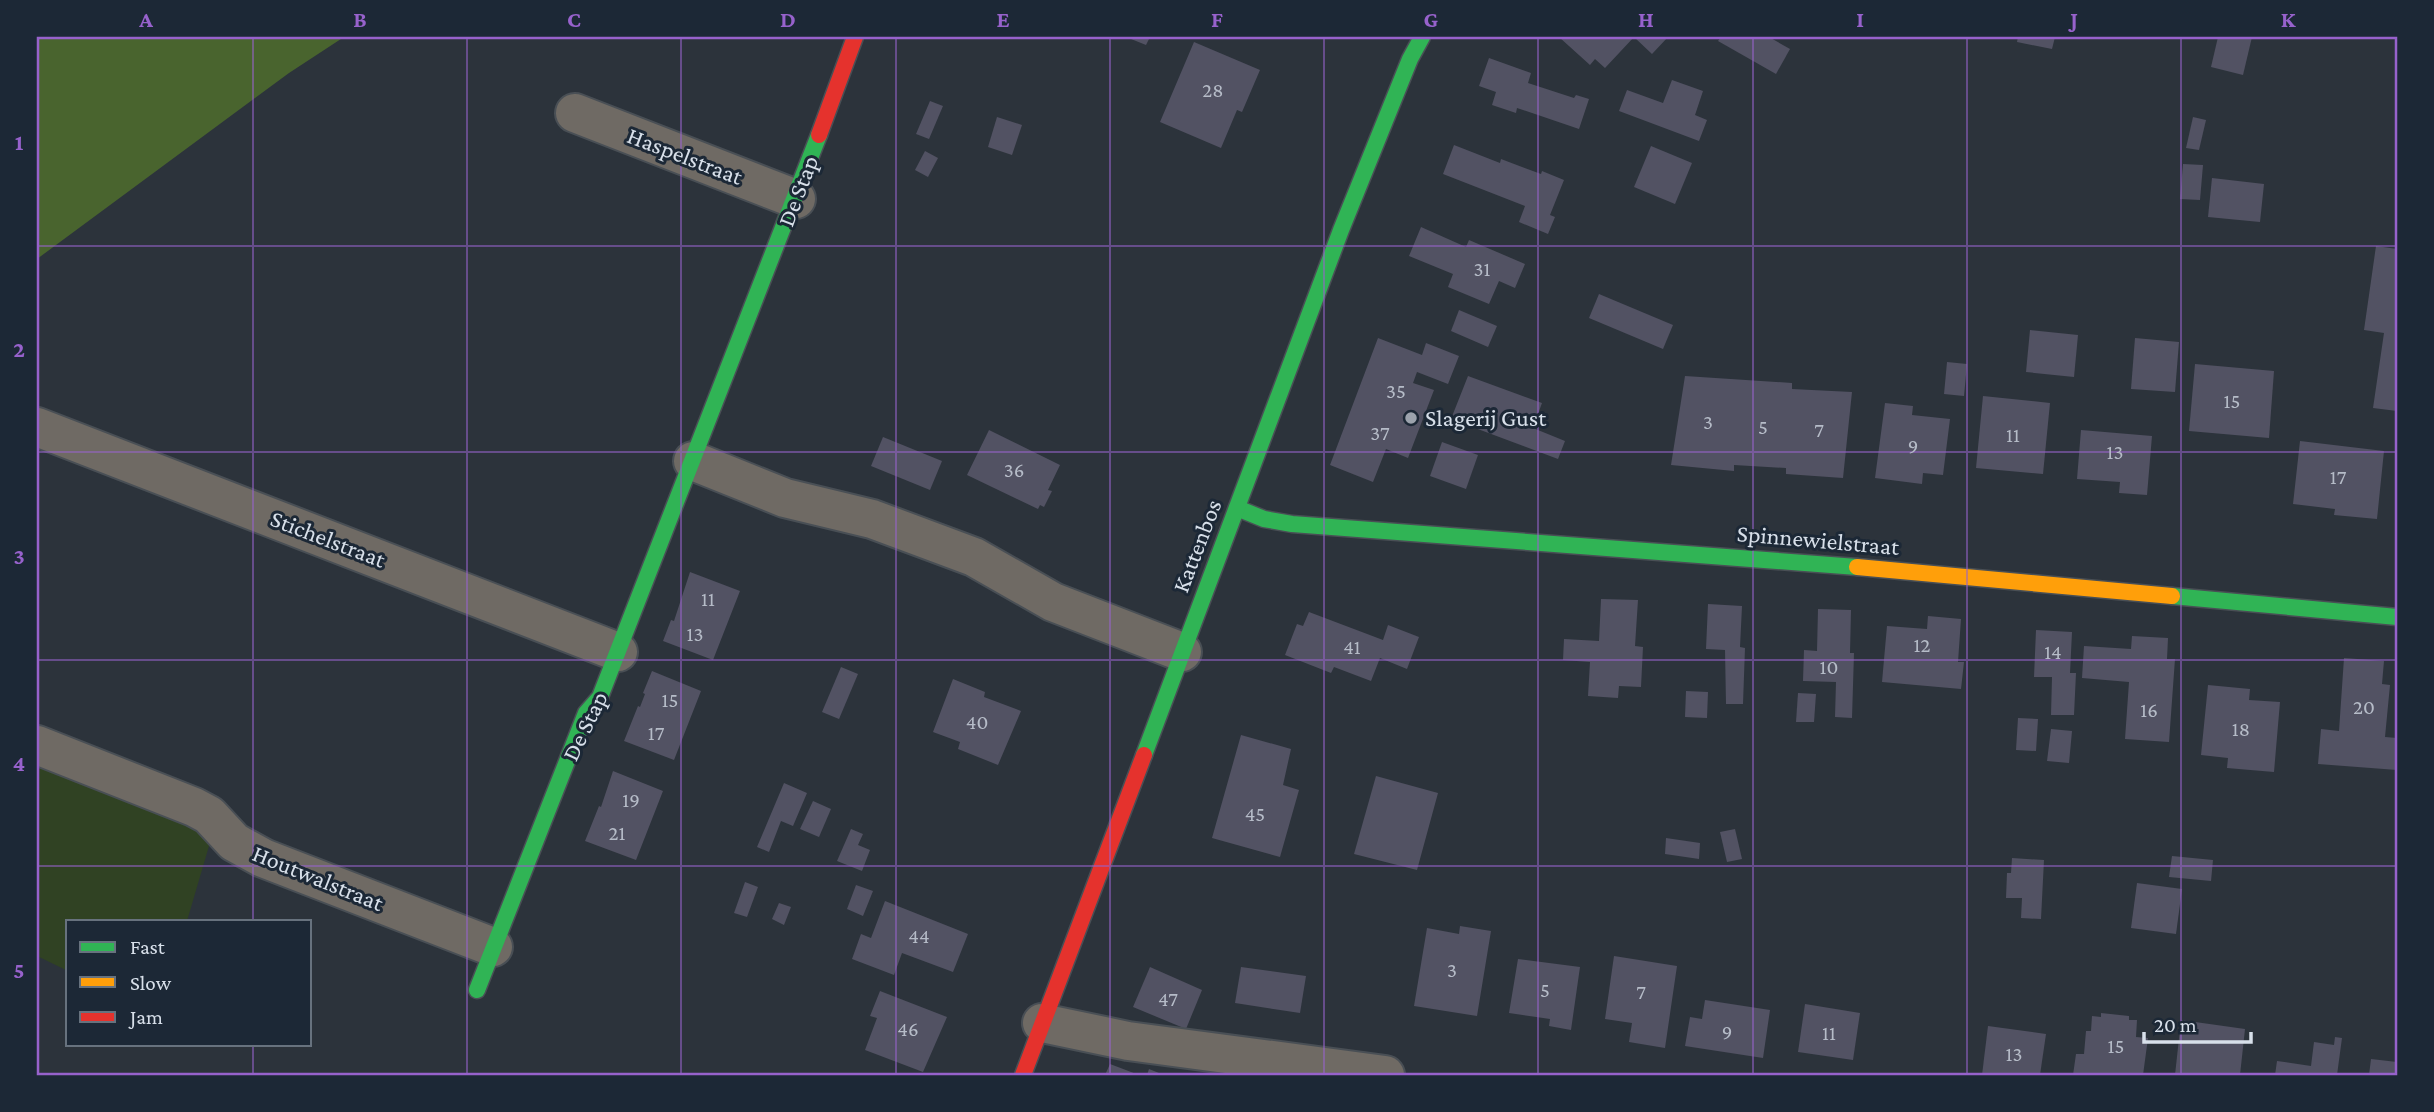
<svg xmlns="http://www.w3.org/2000/svg" width="2434" height="1112" font-family="'Crimson Pro',serif">
<style>
.green{fill:#304223}
.forest{fill:#49642e}
.building{fill:#525263}
.lines{fill:none;stroke-linecap:round;stroke-linejoin:round}
.street-casing{stroke:#494f55;stroke-width:42}
.fast-casing{stroke:#494f55;stroke-width:19}
.slow-casing{stroke:#494f55;stroke-width:19}
.jam-casing{stroke:#494f55;stroke-width:19}
.street{stroke:#6f6a64;stroke-width:38}
.fast{stroke:#30b455;stroke-width:16}
.slow{stroke:#ff9f0a;stroke-width:16}
.jam{stroke:#e5322d;stroke-width:16}
.grid{fill:none;stroke:#9762cc;stroke-width:2;stroke-opacity:0.55}
.poi-dot{fill:#9ca3ad;stroke:#1c2836;stroke-width:2.5}
.labels{text-anchor:middle;stroke-width:6;stroke-linejoin:round;paint-order:stroke}
.number-label{font-size:21px;fill:#b6bcc8}
.street-label{font-size:24px;fill:#d8e0ea;stroke:#1c2836}
.poi-label{font-size:24px;fill:#d8e0ea;stroke:#1c2836;text-anchor:start}
.neatline{fill:none;stroke:#9762cc;stroke-width:2.5}
.grid-label{font-size:23px;text-anchor:middle;font-weight:bold;fill:#9762cc}
</style>
<rect width="100%" height="100%" fill="#2c333b"/>
<polygon class="green" points="37,759 193,819 208,838 209,846 187,921 68,921 68,971 37,956"/>
<polygon class="forest" points="37,37 344,37 289,73 37,259"/>
<g class="building">
<polygon points="1126,37 1150,37 1146,45"/>
<polygon points="1559,37 1668,37 1652,54 1634,37 1605,68 1595,59 1590,65"/>
<polygon points="1721,37 1769,37 1790,49 1776,74 1718,41"/>
<polygon points="2018,37 2055,37 2052,49 2017,42"/>
<polygon points="2218,37 2252,37 2243,75 2211,67"/>
<polygon points="1194,42 1260,70 1242,112 1237,110 1221,148 1160,122"/>
<polygon points="1489,58 1531,73 1528,83 1574,98 1576,95 1589,99 1579,129 1517,108 1516,113 1492,105 1496,92 1479,86"/>
<polygon points="1672,80 1703,91 1695,115 1707,120 1699,141 1619,111 1627,90 1663,103"/>
<polygon points="930,101 943,106 929,139 916,134"/>
<polygon points="997,117 1022,125 1012,155 988,147"/>
<polygon points="2193,117 2206,120 2199,150 2186,148"/>
<polygon points="1454,145 1500,163 1501,159 1541,174 1542,171 1564,180 1550,215 1555,217 1548,234 1519,222 1525,206 1443,174"/>
<polygon points="1651,146 1692,163 1675,204 1634,187"/>
<polygon points="925,151 938,158 928,177 915,170"/>
<polygon points="2183,164 2203,165 2200,200 2180,199"/>
<polygon points="2212,178 2264,184 2260,222 2208,217"/>
<polygon points="1421,227 1466,247 1469,240 1525,264 1515,288 1499,281 1489,304 1448,287 1453,274 1409,256"/>
<polygon points="2376,246 2397,249 2397,411 2373,408 2384,333 2364,330"/>
<polygon points="1599,294 1673,325 1663,349 1589,318"/>
<polygon points="1459,310 1497,326 1488,347 1451,331"/>
<polygon points="2030,330 2078,335 2074,377 2026,372"/>
<polygon points="1378,338 1422,355 1426,343 1459,356 1448,384 1417,372 1413,383 1434,390 1408,458 1386,449 1373,482 1330,465"/>
<polygon points="2135,338 2179,342 2175,392 2131,389"/>
<polygon points="1947,362 1967,364 1964,396 1944,394"/>
<polygon points="2195,364 2274,371 2269,438 2189,431"/>
<polygon points="1468,376 1542,403 1533,428 1565,441 1558,459 1451,419"/>
<polygon points="1685,376 1792,383 1792,389 1852,392 1843,478 1786,474 1786,468 1734,465 1734,471 1671,465"/>
<polygon points="1983,396 2050,403 2043,474 1976,468"/>
<polygon points="1885,403 1913,406 1912,415 1950,419 1943,475 1923,473 1922,484 1875,478"/>
<polygon points="989,430 1060,465 1048,490 1052,491 1044,507 1040,505 1038,509 967,475"/>
<polygon points="2081,430 2152,436 2147,495 2119,493 2120,482 2077,479"/>
<polygon points="883,437 942,461 930,490 871,466"/>
<polygon points="2300,441 2384,451 2377,519 2334,515 2335,509 2293,504"/>
<polygon points="1442,442 1478,455 1466,489 1430,476"/>
<polygon points="690,572 740,591 713,660 663,641 671,620 674,621"/>
<polygon points="1601,599 1638,600 1635,646 1643,647 1641,687 1619,686 1618,698 1588,696 1590,662 1563,660 1564,639 1599,641"/>
<polygon points="1708,604 1742,606 1740,647 1745,648 1743,704 1726,704 1725,650 1706,649"/>
<polygon points="1818,609 1851,610 1850,653 1854,653 1852,718 1835,717 1836,682 1803,681 1804,650 1817,651"/>
<polygon points="1309,612 1383,640 1388,625 1419,637 1407,669 1380,658 1371,681 1334,667 1331,673 1285,655 1297,624 1303,626"/>
<polygon points="1928,616 1961,619 1958,662 1964,662 1961,689 1882,682 1887,626 1927,629"/>
<polygon points="2036,630 2072,632 2070,673 2076,673 2074,715 2051,715 2052,677 2034,677"/>
<polygon points="2132,636 2168,638 2167,659 2175,659 2169,742 2125,739 2129,682 2082,678 2084,646 2131,649"/>
<polygon points="2344,658 2384,661 2382,684 2390,685 2385,737 2397,738 2397,770 2318,764 2321,729 2339,731"/>
<polygon points="841,667 858,674 839,719 822,712"/>
<polygon points="652,671 701,691 674,760 624,741 638,706 640,707 645,694 643,693"/>
<polygon points="953,679 985,692 984,697 1021,711 998,765 958,749 960,742 933,732"/>
<polygon points="2208,685 2250,689 2249,700 2280,702 2274,772 2227,768 2228,758 2201,755"/>
<polygon points="1686,691 1708,692 1707,718 1685,717"/>
<polygon points="1798,693 1816,694 1814,722 1796,722"/>
<polygon points="2018,718 2038,719 2036,751 2016,750"/>
<polygon points="2051,729 2072,731 2069,763 2047,761"/>
<polygon points="1241,735 1291,749 1283,785 1299,790 1280,857 1212,838"/>
<polygon points="613,771 663,791 636,860 585,841 599,806 601,807"/>
<polygon points="1376,776 1438,793 1417,870 1354,854"/>
<polygon points="784,783 807,793 793,826 781,821 769,852 757,847"/>
<polygon points="813,801 831,809 819,837 800,829"/>
<polygon points="851,829 863,834 858,845 870,850 862,871 837,861"/>
<polygon points="1735,829 1742,859 1727,862 1720,832"/>
<polygon points="1666,838 1700,843 1699,859 1665,854"/>
<polygon points="2172,856 2213,860 2211,881 2169,877"/>
<polygon points="2012,858 2044,860 2041,919 2021,918 2022,898 2006,898 2007,873 2011,873"/>
<polygon points="745,882 758,887 747,917 734,913"/>
<polygon points="2137,883 2182,889 2176,934 2131,928"/>
<polygon points="856,885 873,891 863,916 847,909"/>
<polygon points="885,901 968,934 953,972 902,953 894,975 852,959 861,934 871,938"/>
<polygon points="779,903 791,907 784,925 772,919"/>
<polygon points="1460,926 1491,931 1477,1016 1414,1006 1427,928 1459,934"/>
<polygon points="1614,956 1677,966 1665,1048 1629,1042 1632,1023 1605,1019"/>
<polygon points="1518,959 1580,967 1571,1030 1549,1026 1550,1019 1509,1013"/>
<polygon points="1150,967 1202,990 1186,1029 1133,1007"/>
<polygon points="1241,967 1306,976 1300,1013 1235,1003"/>
<polygon points="880,991 947,1017 923,1072 865,1050 877,1018 870,1016"/>
<polygon points="1705,1000 1770,1010 1763,1058 1685,1046 1690,1017 1702,1019"/>
<polygon points="1805,1004 1860,1013 1853,1060 1798,1052"/>
<polygon points="2101,1013 2129,1016 2129,1020 2137,1020 2136,1037 2148,1038 2143,1075 2073,1075 2076,1054 2084,1054 2086,1031 2091,1031 2092,1016 2101,1017"/>
<polygon points="2181,1020 2245,1029 2240,1075 2175,1075"/>
<polygon points="1988,1026 2046,1034 2040,1075 1982,1075"/>
<polygon points="2335,1037 2342,1038 2337,1075 2275,1075 2277,1061 2311,1066 2314,1042 2334,1045"/>
<polygon points="2371,1059 2397,1062 2397,1075 2369,1075"/>
<polygon points="1110,1064 1139,1075 1105,1075"/>
<polygon points="1149,1069 1164,1075 1147,1075"/>
</g>
<g class="lines">
<g class="street-casing">
<g id="street">
<polyline points="575,113 796,199"/>
<polyline points="37,427 618,652"/>
<polyline points="693,461 785,498 872,519 974,557 1053,602 1182,652"/>
<polyline points="37,745 194,807 209,815 234,842 263,858 493,947"/>
<polyline points="1042,1023 1128,1041 1385,1075"/>
</g>
</g>
<g class="fast-casing">
<g id="fast">
<polyline points="1237,508 1264,519 1292,524 1857,567"/>
<polyline points="2172,596 2397,617"/>
<polyline points="1144,755 1341,230 1410,59 1422,37"/>
<polyline points="477,990 586,713 600,697 819,135"/>
</g>
</g>
<g class="slow-casing">
<polyline id="slow" points="1857,567 2172,596"/>
</g>
<g class="jam-casing">
<g id="jam">
<polyline points="819,135 855,37"/>
<polyline points="1023,1075 1144,755"/>
</g>
</g>
<use href="#street" class="street"/>
<use href="#fast" class="fast"/>
<use href="#slow" class="slow"/>
<use href="#jam" class="jam"/>
</g>
<path class="grid" d="M253,37V921M467,37V1075M681,37V1075M896,37V1075M1110,37V1075M1324,37V1075M1538,37V1075M1753,37V1075M1967,37V1075M2181,37V1075M37,246H2397M37,452H2397M37,660H2397M37,866H2397M253,1044V1075"/>
<circle class="poi-dot" cx="1411" cy="418" r="7"/>
<g class="labels">
<g class="number-label">
<text x="1213" y="97">28</text>
<text x="1482" y="276">31</text>
<text x="1396" y="398">35</text>
<text x="2232" y="408">15</text>
<text x="1708" y="429">3</text>
<text x="1763" y="434">5</text>
<text x="1819" y="437">7</text>
<text x="1380" y="440">37</text>
<text x="2013" y="442">11</text>
<text x="1913" y="453">9</text>
<text x="2115" y="459">13</text>
<text x="1014" y="477">36</text>
<text x="2338" y="484">17</text>
<text x="708" y="606">11</text>
<text x="695" y="641">13</text>
<text x="1922" y="652">12</text>
<text x="1352" y="654">41</text>
<text x="2053" y="659">14</text>
<text x="1829" y="674">10</text>
<text x="670" y="707">15</text>
<text x="2364" y="714">20</text>
<text x="2149" y="717">16</text>
<text x="977" y="729">40</text>
<text x="2241" y="736">18</text>
<text x="656" y="740">17</text>
<text x="631" y="807">19</text>
<text x="1255" y="821">45</text>
<text x="617" y="840">21</text>
<text x="919" y="943">44</text>
<text x="1452" y="977">3</text>
<text x="1545" y="997">5</text>
<text x="1641" y="999">7</text>
<text x="1168" y="1006">47</text>
<text x="908" y="1036">46</text>
<text x="1727" y="1039">9</text>
<text x="1829" y="1040">11</text>
<text x="2116" y="1053">15</text>
<text x="2014" y="1061">13</text>
</g>
<g class="street-label">
<text transform="translate(685 156) rotate(21)" y="8">Haspelstraat</text>
<text transform="translate(798 191) rotate(-69)" y="8">De Stap</text>
<text transform="translate(328 539) rotate(21)" y="8">Stichelstraat</text>
<text transform="translate(1818 540) rotate(5)" y="8">Spinnewielstraat</text>
<text transform="translate(1197 546) rotate(-69)" y="8">Kattenbos</text>
<text transform="translate(585 726) rotate(-64)" y="8">De Stap</text>
<text transform="translate(318 878) rotate(22)" y="8">Houtwalstraat</text>
</g>
<g class="poi-label">
<text x="1425" y="426">Slagerij Gust</text>
</g>
</g>
<rect width="2434" height="1112" fill="none" stroke="#1c2836" stroke-width="77"/>
<rect x="66" y="920" width="245" height="126" fill="#1c2836" stroke="#67727e" stroke-width="2"/>
<rect x="80" y="942" width="35" height="10" fill="#30b455" stroke="#67727e" stroke-width="2"/>
<text x="130" y="954" font-size="21" fill="#d8e0ea">Fast</text>
<rect x="80" y="977" width="35" height="10" fill="#ff9f0a" stroke="#67727e" stroke-width="2"/>
<text x="130" y="990" font-size="21" fill="#d8e0ea">Slow</text>
<rect x="80" y="1012" width="35" height="10" fill="#e5322d" stroke="#67727e" stroke-width="2"/>
<text x="130" y="1024" font-size="21" fill="#d8e0ea">Jam</text>
<path d="M2144 1032v10h107v-10" fill="none" stroke="#d8e0ea" stroke-width="3.5"/>
<text x="2154" y="1032" font-size="21" fill="#d8e0ea" stroke="#1c2836" stroke-width="5" paint-order="stroke">20 m</text>
<rect x="38" y="38" width="2358" height="1036" class="neatline"/>
<g class="grid-label">
<text x="146" y="27">A</text>
<text x="360" y="27">B</text>
<text x="574" y="27">C</text>
<text x="788" y="27">D</text>
<text x="1003" y="27">E</text>
<text x="1217" y="27">F</text>
<text x="1431" y="27">G</text>
<text x="1646" y="27">H</text>
<text x="1860" y="27">I</text>
<text x="2074" y="27">J</text>
<text x="2288" y="27">K</text>
<text x="19" y="150">1</text>
<text x="19" y="357">2</text>
<text x="19" y="564">3</text>
<text x="19" y="771">4</text>
<text x="19" y="978">5</text>
</g>
</svg>
